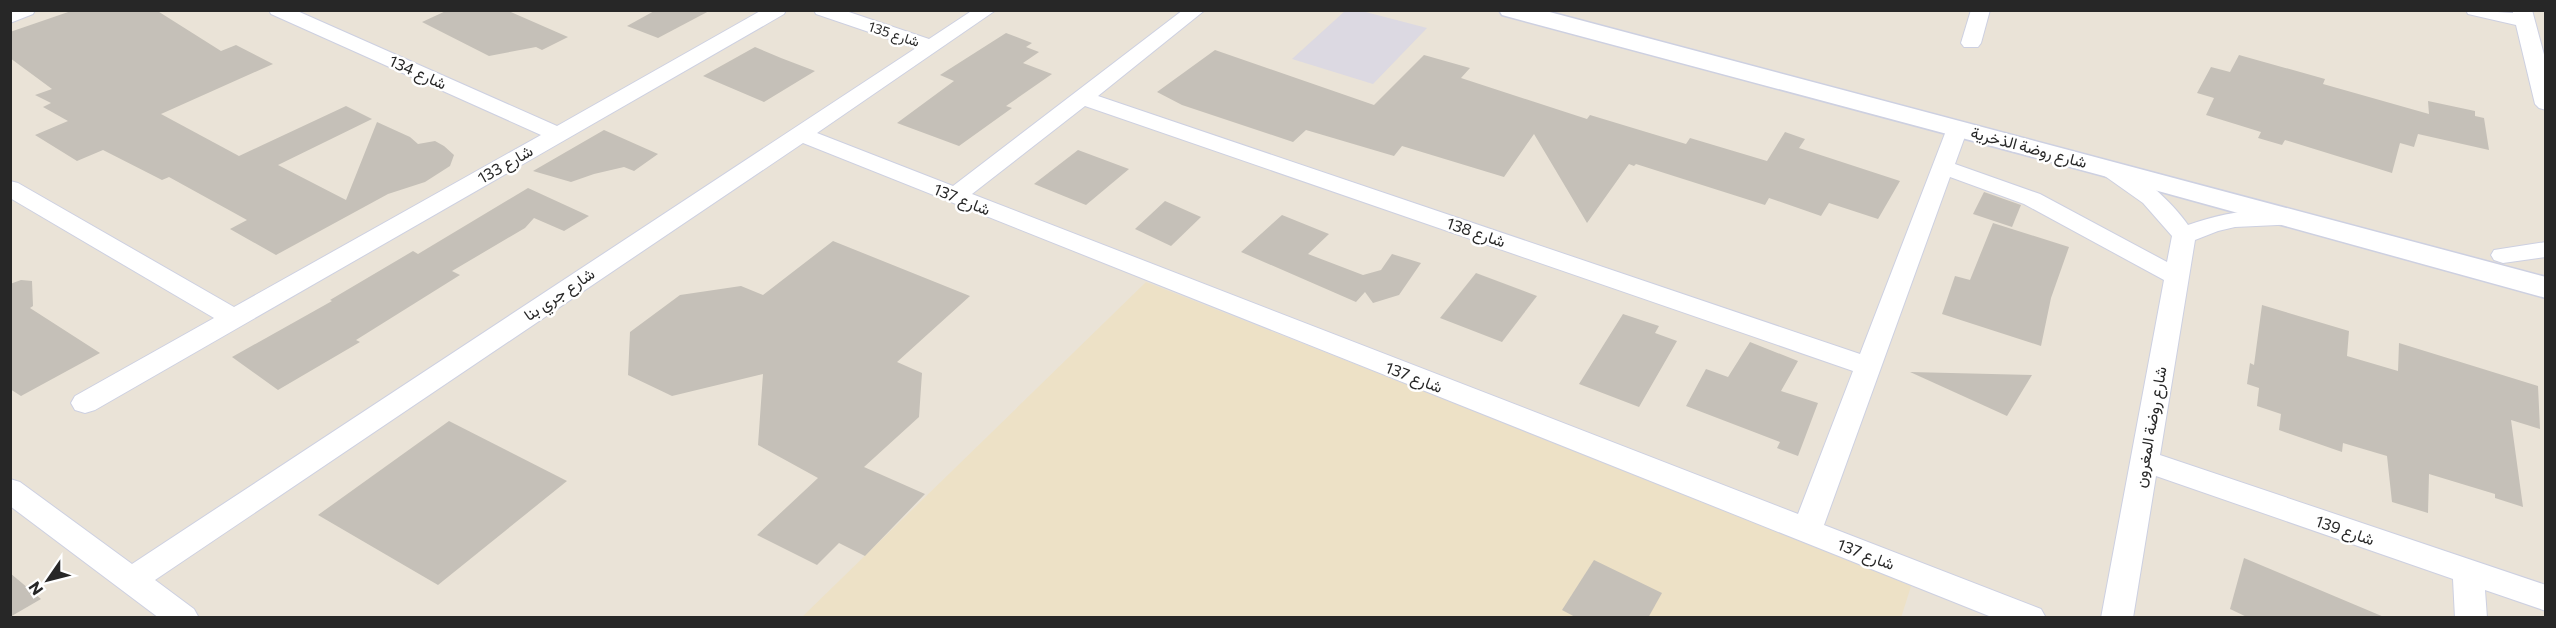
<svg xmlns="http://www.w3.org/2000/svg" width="2556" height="628" font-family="Commissioner,Vazirmatn,sans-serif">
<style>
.industrial{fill:#dcd9e2}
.education{fill:#ede1c6}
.building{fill:#c5c0b8}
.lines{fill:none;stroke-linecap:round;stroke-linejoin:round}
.street-casing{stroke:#cdd0e1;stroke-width:2}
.secondary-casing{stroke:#cdd0e1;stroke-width:3}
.street{fill:#fff;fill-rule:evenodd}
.secondary{fill:#fff;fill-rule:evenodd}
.labels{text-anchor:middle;stroke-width:5;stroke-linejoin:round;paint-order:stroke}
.far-street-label{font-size:14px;fill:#272727;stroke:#fff}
.street-label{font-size:16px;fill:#272727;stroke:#fff}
</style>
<rect width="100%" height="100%" fill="#eae3d7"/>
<polygon class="industrial" points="1345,11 1362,11 1427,28 1373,84 1292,59"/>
<polygon class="education" points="1146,282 1912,583 1901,618 801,618"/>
<g class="building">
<polygon points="74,10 156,10 221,51 236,45 273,64 161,114 239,156 346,106 372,119 278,165 346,200 377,122 410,137 418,144 435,141 444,146 454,155 450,166 425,182 388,194 276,255 230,229 247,220 169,177 162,180 103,150 77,161 35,135 68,121 43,107 51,103 35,95 52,89 10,58 10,32"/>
<polygon points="448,10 506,10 568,37 542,50 536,47 489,56 422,22"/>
<polygon points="656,10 711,10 658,38 627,26"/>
<polygon points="1006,33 1032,43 1026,47 1039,52 1023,63 1052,74 1006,106 1012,108 959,146 897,123 954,81 940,75"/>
<polygon points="755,47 781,58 815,71 764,102 703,76"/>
<polygon points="1215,50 1374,105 1424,55 1470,68 1461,78 1587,119 1590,115 1686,144 1690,138 1767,161 1785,132 1805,139 1799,148 1900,181 1878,219 1829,203 1821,216 1769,198 1765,205 1636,164 1634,166 1629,164 1587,223 1534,134 1504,177 1402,146 1394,156 1306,130 1293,142 1182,105 1157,92"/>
<polygon points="2239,55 2325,79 2323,84 2429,114 2428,101 2475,111 2475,116 2484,118 2489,150 2418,134 2414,147 2400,143 2392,173 2285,140 2282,145 2258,138 2261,132 2206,115 2214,98 2197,93 2211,67 2230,72"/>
<polygon points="604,130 658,154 634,171 624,167 594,174 571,182 533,171"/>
<polygon points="1078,150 1129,169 1086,205 1034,184"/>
<polygon points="528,188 589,216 564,231 534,218 525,228 452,271 460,275 356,340 360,342 278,390 232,357 332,301 330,300 413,251 418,254"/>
<polygon points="1984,192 2021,205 2012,227 1973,214"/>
<polygon points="1165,201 1201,217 1171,246 1135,229"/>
<polygon points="1282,215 1329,234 1308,254 1363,275 1381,270 1392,254 1421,263 1399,295 1373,303 1365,292 1356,302 1241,252"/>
<polygon points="1993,223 2069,247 2051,298 2041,346 1942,314 1955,276 1970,280"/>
<polygon points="833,241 970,296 897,362 922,373 919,417 864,467 925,494 865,556 839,543 817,565 757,535 818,478 758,445 763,374 672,396 628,375 630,332 680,295 741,286 763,295"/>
<polygon points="1476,273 1537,296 1502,342 1440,318"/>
<polygon points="21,280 32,281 33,306 30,308 100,353 21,396 10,389 10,284"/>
<polygon points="2262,305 2349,331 2347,356 2398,371 2399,343 2538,386 2540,429 2511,420 2523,507 2495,498 2495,494 2429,474 2428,513 2392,502 2387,456 2343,443 2342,452 2279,430 2281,414 2257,406 2259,388 2247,384 2250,363 2254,365"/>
<polygon points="1623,314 1659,326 1655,333 1677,341 1639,407 1579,384"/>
<polygon points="1750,342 1798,361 1781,391 1818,403 1798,456 1777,448 1780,442 1686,406 1706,369 1728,377"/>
<polygon points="1910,372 2032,375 2007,416"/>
<polygon points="449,421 567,481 438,585 318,515"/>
<polygon points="2244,558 2384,617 2384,618 2249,618 2230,609"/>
<polygon points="1594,560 1662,593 1648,618 1577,618 1562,610"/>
<polygon points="10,573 41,599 10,617"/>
</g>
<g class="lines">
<g class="street-casing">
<g id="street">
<polygon points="10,10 35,10 33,14 10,23"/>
<polygon points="269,10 295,10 557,126 762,10 786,10 784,14 95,410 85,413 75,410 71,403 75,396 214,318 10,198 10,181 18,183 234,307 541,135 271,14"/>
<path d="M814,10H843L929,39L973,10H996L817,133L953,186L1183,10H1205L1098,96L1860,354L1949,123L1957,122L1965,123L1968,128L1955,164L2040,194L2167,262L2172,236L2143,203L2102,174L2099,169L2102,164C2128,158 2174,204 2188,225C2222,213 2262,205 2297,214L2301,219L2297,224L2235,227L2218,231L2195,240L2160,455L2546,585V611L2485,590L2487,618H2455L2453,579L2156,476L2133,618H2101L2164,280L2024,204L1950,177L1824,525L2041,609L2046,618H1994L803,143L155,580L194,609L199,618H159L10,506V479L20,482L132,564L916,48L816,14ZM1085,106L1853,371L1798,514L972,194Z"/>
<polygon points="1971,10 1990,10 1981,43 1978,47 1964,47 1961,43"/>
<polygon points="2466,10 2513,13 2513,10 2532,10 2546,62 2546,110 2539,108 2535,104 2516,25 2468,14"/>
<polygon points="2546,242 2546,257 2503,263 2494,260 2491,255 2494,250"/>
</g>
</g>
<g class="secondary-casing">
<polygon id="secondary" points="1499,10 1542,10 2546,277 2546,298 2100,175 1502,15"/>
</g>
<use href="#street" class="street"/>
<use href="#secondary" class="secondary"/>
</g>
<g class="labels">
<g class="far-street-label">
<text transform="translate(894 34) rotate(18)" y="5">شارع 135</text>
</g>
<g class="street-label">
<text transform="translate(418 72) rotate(24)" y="6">شارع 134</text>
<text transform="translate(2029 147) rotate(15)" y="6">شارع روضة الذخرية</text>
<text transform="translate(505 164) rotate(-30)" y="6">شارع 133</text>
<text transform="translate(962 199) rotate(22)" y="6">شارع 137</text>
<text transform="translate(1476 232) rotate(19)" y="6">شارع 138</text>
<text transform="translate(559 294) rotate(-34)" y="6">شارع جري بنا</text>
<text transform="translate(1414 377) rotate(21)" y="6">شارع 137</text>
<text transform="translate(2150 427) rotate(-80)" y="6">شارع روضة المغرون</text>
<text transform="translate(2345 530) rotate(19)" y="6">شارع 139</text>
<text transform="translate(1866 554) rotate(21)" y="6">شارع 137</text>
</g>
</g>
<rect width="2556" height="628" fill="none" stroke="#272727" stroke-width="24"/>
<g transform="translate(48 580) rotate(235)" stroke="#ffffff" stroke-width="4.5" paint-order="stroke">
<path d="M0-4.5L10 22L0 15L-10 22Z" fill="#272727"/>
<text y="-9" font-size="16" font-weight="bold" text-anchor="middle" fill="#272727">N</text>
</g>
</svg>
